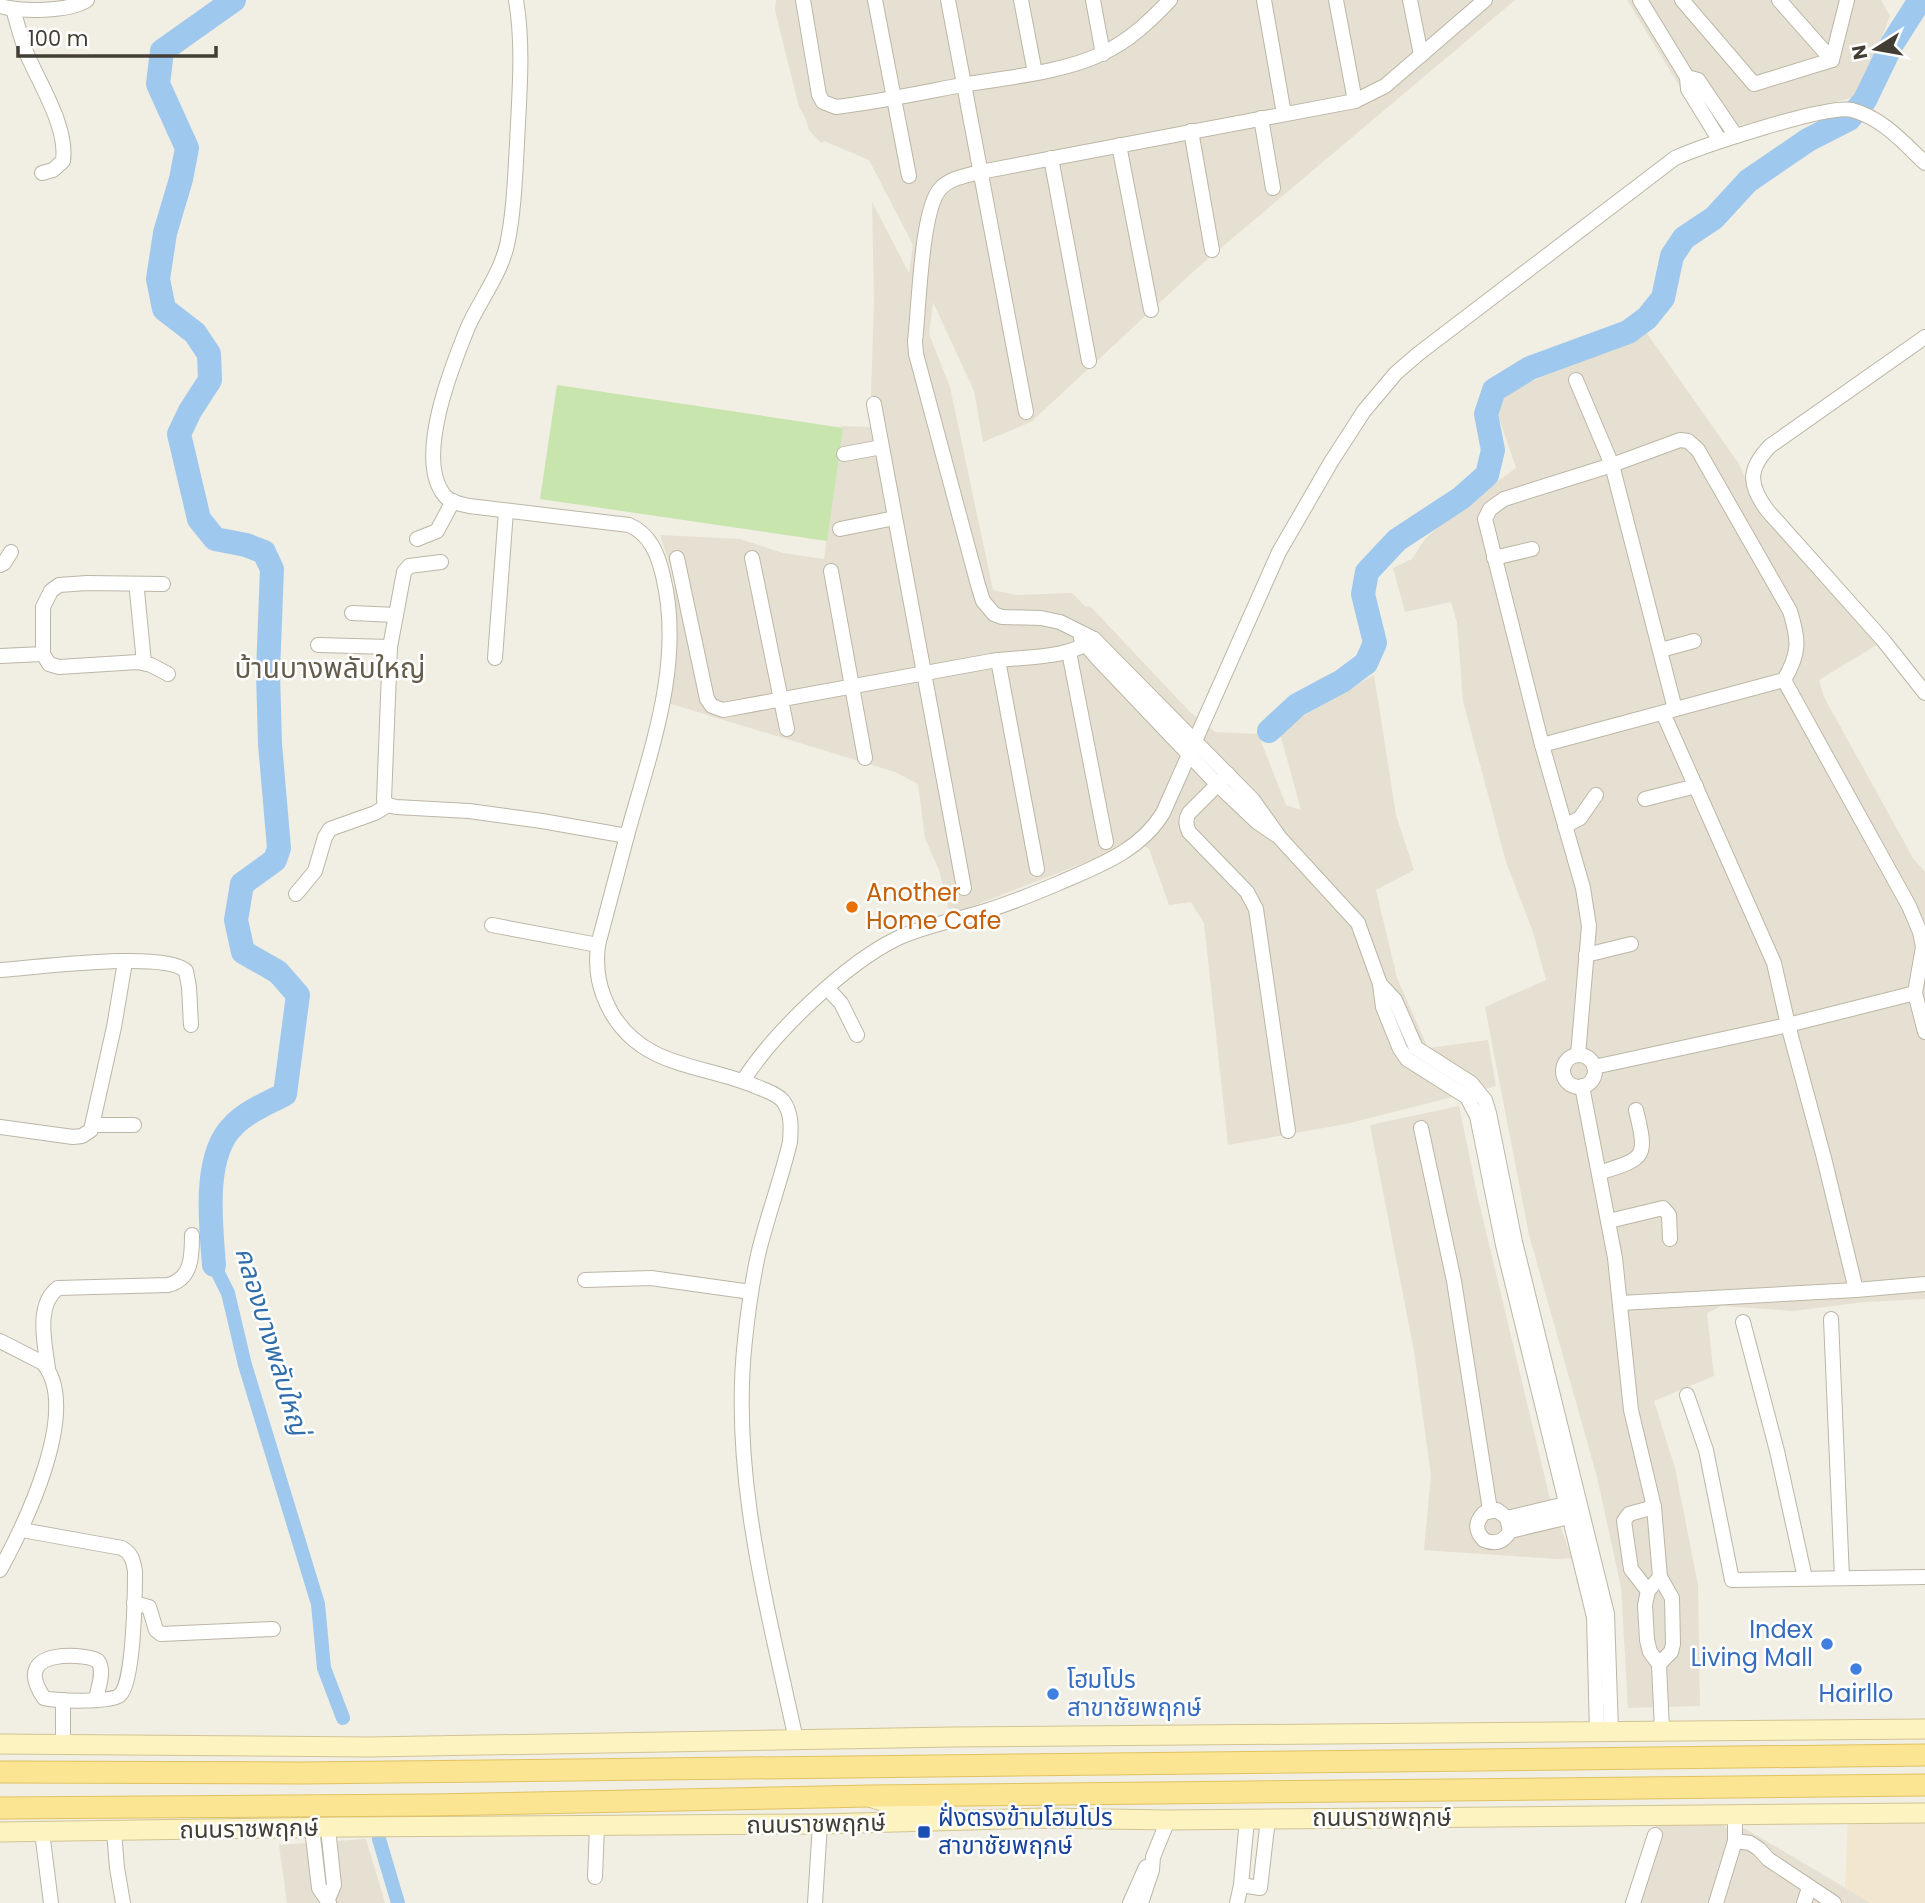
<svg xmlns="http://www.w3.org/2000/svg" width="1925" height="1903" font-family="Poppins,'Noto Sans Thai',sans-serif">
<style>
.residential{fill:#e5e0d1}
.commercial{fill:#f3e6ce}
.grass{fill:#c7e5ac}
.lines{fill:none;stroke-linecap:round;stroke-linejoin:round}
.canal{stroke:#9fc8ee;stroke-width:14}
.river{stroke:#9fc8ee;stroke-width:24}
.minor-casing{stroke:#bcb6a6;stroke-width:16}
.secondary-casing{stroke:#d1c494;stroke-width:21}
.primary-casing{stroke:#e0c362;stroke-width:23}
.minor{stroke:#fff;stroke-width:14}
.secondary{stroke:#fdf3c1;stroke-width:19}
.primary{stroke:#fce592;stroke-width:21}
.food-dot{fill:#e8710a;stroke:#fff;stroke-width:2.5}
.shop-dot{fill:#3f7fe0;stroke:#fff;stroke-width:2.5}
.transit-dot{fill:#1a4fb4;stroke:#fff;stroke-width:2.5}
.labels{text-anchor:middle;stroke-width:5;stroke-linejoin:round;paint-order:stroke}
.food-label{font-size:24px;fill:#c56008;stroke:#fff;text-anchor:start}
.shop-label{font-size:24px;fill:#366cbe;stroke:#fff;text-anchor:end}
.transit-label{font-size:24px;fill:#164399;stroke:#fff;text-anchor:start}
.street-label{font-size:24px;fill:#433e34;stroke:#fff}
.water-label{font-size:26px;font-style:italic;fill:#306eab;stroke:#fff}
.quarter-label{font-size:28px;fill:#655c4b;stroke:#fff}
</style>
<rect width="100%" height="100%" fill="#f1eee3"/>
<g class="residential">
<polygon points="776,0 1515,0 1196,269 1031,422 983,442 974,391 933,302 929,334 950,387 993,590 1017,595 1072,593 1086,607 1090,606 1190,712 1215,732 1258,734 1286,805 1301,810 1279,730 1374,675 1396,815 1414,870 1376,890 1397,978 1428,1048 1488,1040 1496,1086 1346,1124 1228,1145 1204,923 1191,902 1169,905 1149,849 1138,842 950,915 939,870 925,838 918,784 895,772 668,703 676,652 674,577 660,535 740,539 783,553 824,559 842,426 870,427 874,299 872,202 909,273 913,245 869,160 824,141 821,143 809,130 805,117 799,107 775,10"/>
<polygon points="1627,0 1881,0 1890,16 1859,96 1708,133"/>
<polygon points="1646,332 1739,464 1747,482 1880,643 1819,680 1824,697 1913,858 1925,872 1925,1299 1865,1302 1793,1311 1722,1306 1707,1313 1714,1376 1654,1401 1675,1468 1698,1585 1700,1706 1628,1708 1621,1587 1597,1477 1529,1235 1485,1007 1546,980 1533,932 1506,862 1463,701 1457,623 1451,602 1405,612 1393,568 1412,559 1425,539 1454,513 1516,468 1497,412 1504,393"/>
<polygon points="1459,1106 1478,1198 1549,1495 1572,1558 1557,1559 1424,1550 1431,1476 1414,1351 1370,1125"/>
<polygon points="1657,1824 1724,1825 1735,1839 1744,1828 1871,1903 1625,1903"/>
<polygon points="366,1839 385,1903 287,1903 279,1845"/>
</g>
<polygon class="commercial" points="1848,1820 1925,1820 1925,1903 1871,1903 1845,1888"/>
<polygon class="grass" points="557,385 843,428 827,541 540,499"/>
<g class="lines">
<g class="canal">
<polyline points="214,1265 228,1293 245,1365 318,1604 324,1668 343,1718"/>
<polyline points="379,1839 398,1903"/>
</g>
<g class="river">
<polyline points="1269,731 1297,705 1342,681 1366,663 1375,643 1363,594 1367,572 1397,540 1461,498 1487,475 1493,450 1486,414 1494,390 1530,368 1628,332 1647,318 1663,298 1672,256 1684,238 1714,218 1748,181 1808,140 1849,119 1865,100 1892,44 1920,0"/>
<path d="M214,1265C211,1225 202,1155 234,1125C247,1111 269,1103 285,1094L298,995L278,972L243,952L236,920L242,884L275,860L279,848L270,744L268,672L272,569L264,552L246,545L215,539L199,519L179,434L190,411L210,380L209,354L195,333L164,309L158,279L165,233L181,179L187,148L158,84L162,51L234,0"/>
</g>
<g class="minor-casing">
<g id="minor">
<path d="M516,0C524,47 519,97 517,144C515,178 514,212 507,245C500,275 480,300 468,327C452,366 414,460 445,496C451,503 461,504 469,506L629,525C650,534 658,554 663,576C684,662 651,749 628,832C618,870 608,908 598,945C595,970 599,990 611,1012C643,1068 702,1064 755,1086C764,1090 776,1093 783,1101C792,1113 791,1128 790,1142C781,1180 767,1217 758,1255C752,1283 748,1311 745,1340C730,1475 768,1609 796,1740"/>
<path d="M803,0L819,95L823,102L836,107C878,102 920,93 962,85C1004,78 1066,72 1103,53C1129,41 1150,21 1170,0"/>
<polyline points="875,0 909,176"/>
<polyline points="948,0 1026,412"/>
<polyline points="1021,0 1035,73"/>
<polyline points="1093,0 1103,54"/>
<polyline points="1264,0 1284,114"/>
<polyline points="1336,0 1355,101"/>
<polyline points="1410,0 1421,55"/>
<path d="M1485,0L1385,86L1355,101L980,172C966,176 949,178 940,189C921,210 919,309 915,341L916,354L978,585L983,601L994,614L1002,617L1041,618L1060,622L1094,639L1253,800L1280,838L1358,923L1380,984L1383,1007L1400,1049L1407,1059L1467,1097L1477,1116L1503,1245L1594,1617L1597,1731"/>
<polyline points="1640,0 1687,77"/>
<polyline points="1682,0 1754,84 1832,60 1847,0"/>
<polyline points="1779,0 1832,60"/>
<path d="M0,6C22,12 68,12 87,0"/>
<path d="M13,9C17,23 21,38 26,52C39,83 68,127 63,161L53,170L42,173"/>
<polyline points="1261,118 1273,188"/>
<polyline points="1191,131 1212,250"/>
<polyline points="1720,141 1688,89 1687,77 1698,80 1736,136"/>
<polyline points="1119,145 1151,310"/>
<polyline points="1051,158 1089,361"/>
<path d="M1925,337L1770,446C1748,469 1748,484 1767,510L1883,640L1925,693"/>
<polyline points="1576,380 1612,465 1675,709"/>
<polyline points="874,404 964,888"/>
<polyline points="844,454 882,447"/>
<polyline points="840,529 895,518"/>
<polyline points="417,539 437,531 453,501"/>
<path d="M677,558L707,699L712,706L723,710C813,694 902,677 991,661C1023,656 1067,660 1094,639"/>
<polyline points="752,558 787,729"/>
<polyline points="1494,558 1532,549"/>
<polyline points="441,562 409,566 404,572 390,647 384,800 388,805 396,807 469,811 542,821 627,836"/>
<polyline points="0,565 4,563 11,552"/>
<polyline points="831,571 865,758"/>
<polyline points="137,591 144,663"/>
<polyline points="352,613 396,615"/>
<polyline points="1081,639 1098,659 1218,785 1257,822 1276,835"/>
<polyline points="318,645 390,647"/>
<polyline points="1661,650 1694,641"/>
<polyline points="1069,652 1106,842"/>
<polyline points="43,654 49,664 59,667 138,662 151,665 168,674"/>
<polyline points="0,656 43,654 43,607 51,591 59,585 87,583 163,584"/>
<polyline points="495,658 506,511"/>
<polyline points="998,660 1037,869"/>
<polyline points="1663,713 1774,963 1788,1025 1824,1158 1856,1290"/>
<polyline points="1542,745 1784,680"/>
<path d="M1228,774L1189,813C1185,820 1186,825 1189,832L1247,892L1256,909L1288,1131"/>
<polyline points="1645,799 1696,786"/>
<polyline points="1565,826 1580,818 1596,795"/>
<polyline points="296,894 315,871 325,837 330,829 375,813 388,805"/>
<polyline points="492,925 598,945"/>
<polyline points="1586,955 1631,944"/>
<path d="M0,970C34,968 165,950 186,971L189,987L191,1025"/>
<polyline points="1380,984 1395,1000 1416,1048 1471,1083 1485,1100 1489,1113 1515,1242 1607,1614 1611,1731"/>
<polyline points="828,989 841,1003 857,1035"/>
<path d="M1578,1055L1589,926L1583,888L1542,745L1485,519L1490,509L1504,499L1612,465L1680,440L1688,441L1698,450L1790,611C1799,640 1800,653 1784,680L1909,906L1920,932L1923,947L1915,993L1925,1032"/>
<circle cx="1579" cy="1071" r="16"/>
<polyline points="1594,1067 1788,1025 1915,993"/>
<path d="M743,1081C773,1033 846,963 898,938C924,926 952,921 979,913C1007,905 1033,894 1059,883C1098,866 1140,851 1163,813L1279,552L1331,462L1364,411L1396,373L1418,354L1675,158C1702,146 1828,104 1852,110C1882,118 1903,142 1925,163"/>
<polyline points="1582,1086 1615,1258 1631,1410 1654,1507 1660,1577 1672,1598 1673,1644 1671,1652 1659,1664"/>
<polyline points="93,1125 134,1125"/>
<polyline points="0,1127 73,1137 82,1136 91,1130 114,1027 125,962"/>
<polyline points="1421,1128 1454,1281 1490,1510"/>
<path d="M1599,1173C1645,1158 1648,1159 1636,1110"/>
<polyline points="1609,1221 1663,1208 1669,1215 1670,1239"/>
<polyline points="585,1280 651,1278 751,1292"/>
<polyline points="1620,1303 1856,1290 1925,1284"/>
<polyline points="1831,1319 1842,1578"/>
<polyline points="1743,1322 1777,1451 1805,1578"/>
<path d="M0,1341L43,1363C82,1409 24,1526 0,1570"/>
<path d="M48,1369C45,1344 35,1305 58,1288L168,1285C192,1279 192,1256 192,1235"/>
<polyline points="1687,1395 1706,1450 1732,1580 1925,1577"/>
<polyline points="1507,1518 1574,1502"/>
<path d="M22,1530L122,1548C132,1554 133,1560 135,1571C135,1593 134,1683 120,1695C111,1703 56,1701 44,1698C7,1644 94,1655 98,1661C105,1671 98,1688 96,1699"/>
<path d="M1510,1531L1507,1518L1497,1510L1484,1513C1475,1522 1475,1531 1484,1540C1495,1545 1504,1542 1510,1531L1577,1515"/>
<polyline points="1660,1577 1648,1591 1645,1605 1647,1640 1650,1652 1659,1664 1662,1730"/>
<polyline points="1648,1591 1631,1569 1624,1521 1629,1514 1654,1507"/>
<polyline points="134,1603 149,1607 156,1630 161,1634 273,1629"/>
<polyline points="63,1744 63,1700"/>
<polyline points="312,1828 319,1888 329,1903"/>
<polyline points="328,1828 334,1885 328,1899"/>
<polyline points="114,1831 117,1868 123,1903"/>
<polyline points="42,1832 51,1903"/>
<polyline points="1735,1841 1750,1843 1759,1849 1768,1859 1834,1903"/>
<polyline points="595,1877 597,1826"/>
<polyline points="1241,1885 1260,1888 1268,1819"/>
<polyline points="815,1903 820,1824"/>
<polyline points="1130,1903 1146,1867"/>
<polyline points="1141,1903 1152,1870 1153,1857 1168,1820"/>
<polyline points="1237,1903 1241,1885 1247,1819"/>
<polyline points="1633,1903 1655,1835"/>
<polyline points="1716,1903 1735,1841 1735,1814"/>
<polyline points="1804,1903 1809,1888"/>
</g>
</g>
<g class="secondary-casing">
<g id="secondary">
<polyline points="0,1744 370,1747 952,1737 1925,1729"/>
<polyline points="870,1797 902,1808 936,1810"/>
<polyline points="0,1832 340,1827 820,1824 1045,1818 1168,1820 1925,1813"/>
</g>
</g>
<g class="primary-casing">
<g id="primary">
<polyline points="0,1772 301,1773 1925,1755"/>
<polyline points="0,1808 431,1805 869,1796 1925,1785"/>
</g>
</g>
<use href="#minor" class="minor"/>
<use href="#secondary" class="secondary"/>
<use href="#primary" class="primary"/>
</g>
<circle class="food-dot" cx="852" cy="907" r="7"/>
<g class="shop-dot">
<circle cx="1827" cy="1644" r="7"/>
<circle cx="1856" cy="1669" r="7"/>
<circle cx="1053" cy="1694" r="7"/>
</g>
<rect class="transit-dot" x="917" y="1825" width="14" height="14" rx="3.5"/>
<g class="labels">
<g class="food-label">
<text x="866" y="901">Another<tspan x="866" dy="28">Home Cafe</tspan></text>
</g>
<g class="shop-label">
<text x="1813" y="1638">Index<tspan x="1813" dy="28">Living Mall</tspan></text>
<text x="1067" y="1688" text-anchor="start">โฮมโปร<tspan x="1067" dy="28">สาขาชัยพฤกษ์</tspan></text>
<text x="1856" y="1702" text-anchor="middle">Hairllo</text>
</g>
<g class="transit-label">
<text x="938" y="1826">ฝั่งตรงข้ามโฮมโปร<tspan x="938" dy="28">สาขาชัยพฤกษ์</tspan></text>
</g>
<g class="street-label">
<text x="1382" y="1826">ถนนราชพฤกษ์</text>
<text transform="translate(816 1824) rotate(-1)" y="8">ถนนราชพฤกษ์</text>
<text transform="translate(249 1829) rotate(-1)" y="8">ถนนราชพฤกษ์</text>
</g>
<g class="water-label">
<text transform="translate(272 1341) rotate(73)" y="9">คลองบางพลับใหญ่</text>
</g>
<g class="quarter-label">
<text x="330" y="678">บ้านบางพลับใหญ่</text>
</g>
</g>
<g transform="translate(1876 49) rotate(259)" stroke="#ffffff" stroke-width="5" paint-order="stroke">
<path d="M0-5L12 26L0 18L-12 26Z" fill="#433e34"/>
<text y="-10" font-size="19" font-weight="bold" text-anchor="middle" fill="#433e34">N</text>
</g>
<path d="M18 46v10h198v-10" fill="none" stroke="#433e34" stroke-width="3.5"/>
<text x="28" y="46" font-size="21" fill="#433e34" stroke="#ffffff" stroke-width="5" paint-order="stroke">100 m</text>
</svg>
